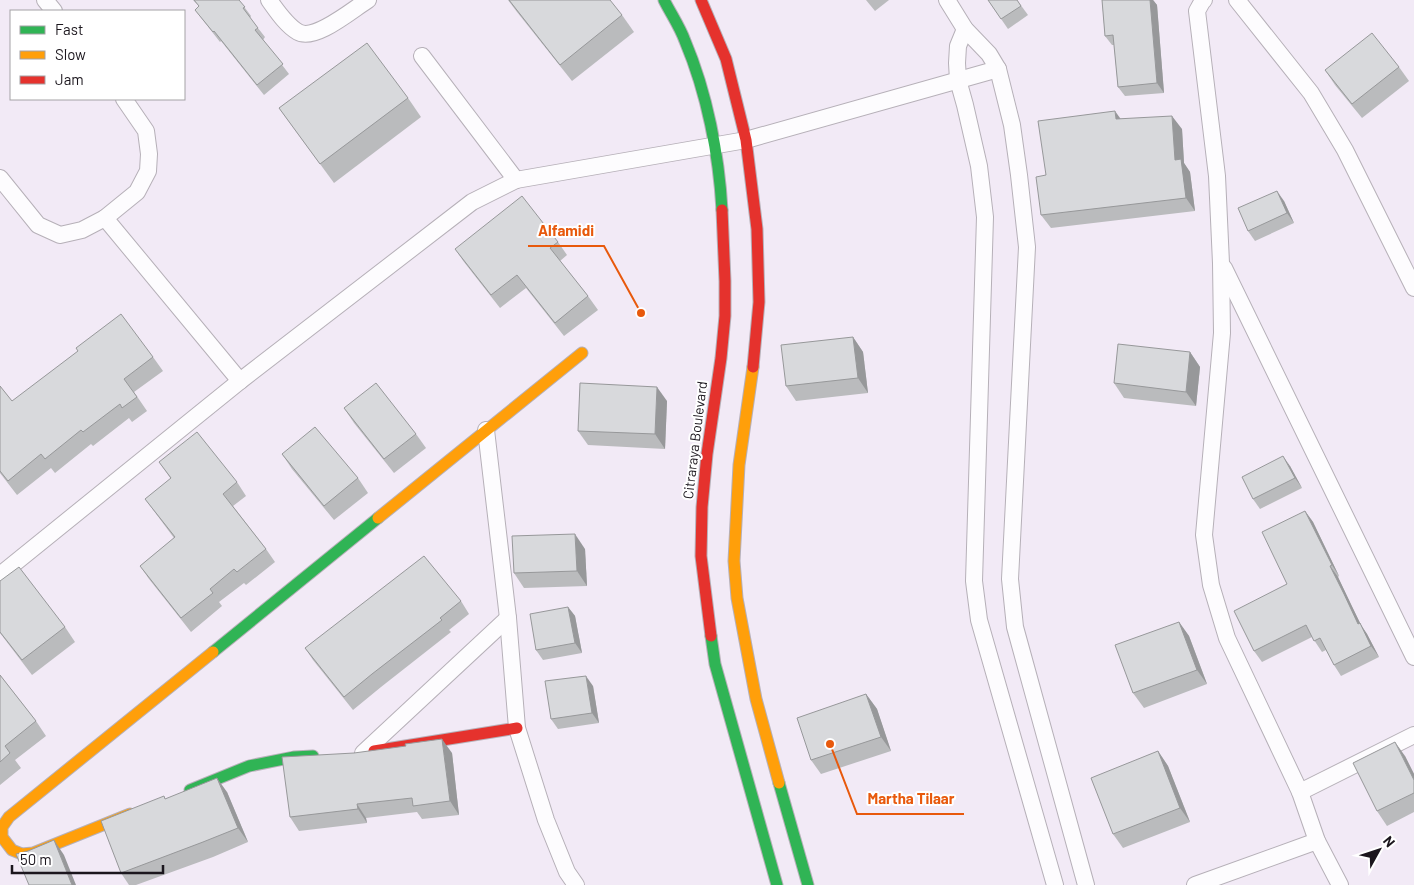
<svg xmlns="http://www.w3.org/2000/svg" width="1414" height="885" font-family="Barlow,sans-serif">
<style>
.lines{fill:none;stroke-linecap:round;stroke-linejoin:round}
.street-casing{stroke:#b6b0b8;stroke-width:18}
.fast-casing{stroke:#b6b0b8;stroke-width:13}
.slow-casing{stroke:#b6b0b8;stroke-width:13}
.jam-casing{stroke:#b6b0b8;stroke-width:13}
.street{stroke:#fdfcfe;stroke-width:16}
.fast{stroke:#30b455;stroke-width:11}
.slow{stroke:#ff9f0a;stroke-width:11}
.jam{stroke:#e5322d;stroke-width:11}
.wall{fill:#babbbd}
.shaded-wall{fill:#97989a}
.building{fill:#d8d9dc;stroke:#97989a}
.labels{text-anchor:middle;stroke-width:4;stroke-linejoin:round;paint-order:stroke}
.street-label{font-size:14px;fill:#1b161d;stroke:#fff}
.leader{fill:none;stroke:#e8590c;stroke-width:2}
.callout-dot{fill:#e8590c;stroke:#fff;stroke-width:2}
.callout-label{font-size:15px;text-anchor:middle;font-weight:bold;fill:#e8590c;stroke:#fff;stroke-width:4;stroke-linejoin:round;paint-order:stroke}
</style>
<rect width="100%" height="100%" fill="#f2eaf6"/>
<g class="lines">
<g class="street-casing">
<g id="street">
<polyline points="45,0 54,11"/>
<path d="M269,0C277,11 286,25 298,32C315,42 353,9 368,0"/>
<polyline points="947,0 965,29 989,54 998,69 1012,125 1019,175 1027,247 1010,579 1015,627 1086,885"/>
<polyline points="1204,0 1202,2 1197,11 1217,176 1221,263 1222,333 1204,535 1211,585 1227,638 1300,792 1317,841 1340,885"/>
<polyline points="1237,0 1311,93 1345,150 1414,288"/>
<polyline points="965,29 958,46 957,63 958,80 965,105 979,166 985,217 974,581 979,620 1055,885"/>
<polyline points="422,56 516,180"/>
<polyline points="0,178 38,225 60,235 82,230 105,218 137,192 148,171 149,154 146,131 124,99"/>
<polyline points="105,218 240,381"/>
<polyline points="1224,268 1414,657"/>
<polyline points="486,430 508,618 517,728 546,820 567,872 576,885"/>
<polyline points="0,575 240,381 472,202 516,180 746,140 998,69"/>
<polyline points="363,753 508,618"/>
<polyline points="1300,792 1414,735"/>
<polyline points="1195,885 1317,841"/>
</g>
</g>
<g class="fast-casing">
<g id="fast">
<path d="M664,0C671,14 680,27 685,41C707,93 719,155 722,210"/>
<polyline points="711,636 715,664 777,885"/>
<polyline points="213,652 378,518"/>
<polyline points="779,783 808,885"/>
<polyline points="190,790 249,766 294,757 313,756"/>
</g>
</g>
<g class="slow-casing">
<g id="slow">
<polyline points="753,367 739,465 734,561 737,598 756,699 779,783"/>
<polyline points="378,518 582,353"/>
<polyline points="130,814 33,853 22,854 12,850 2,837 2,827 9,817 213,652"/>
</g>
</g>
<g class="jam-casing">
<g id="jam">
<polyline points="701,0 726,59 746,140 757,229 759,302 753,367"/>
<polyline points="711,636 701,556 702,507 707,454 721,358 725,316 725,281 722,210"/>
<polyline points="374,751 517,728"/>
</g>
</g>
<use href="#street" class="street"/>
<use href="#fast" class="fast"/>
<use href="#slow" class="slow"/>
<use href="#jam" class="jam"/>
</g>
<g class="wall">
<polygon points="193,0 239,0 251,16 250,18 265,37 263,40 289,74 264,95 221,41 220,42 202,19 195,10 199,6"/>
<polygon points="508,0 622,15 634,32 572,81 517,12"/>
<polygon points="866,0 889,0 875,11"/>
<polygon points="988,0 1017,0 1028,15 1008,29"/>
<polygon points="1102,0 1153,0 1157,5 1164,93 1125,96 1118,87 1114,45 1112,45 1105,36"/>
<polygon points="1399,67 1409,81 1362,118 1335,85 1325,70"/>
<polygon points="408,98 421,117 334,183 279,108"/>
<polygon points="1120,119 1182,129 1184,163 1190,172 1195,211 1051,228 1041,215 1046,175"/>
<polygon points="1284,201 1294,223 1255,241 1248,231"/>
<polygon points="558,242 567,255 560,261 588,296 598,310 564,336 526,288 500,308 464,262 455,249"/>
<polygon points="853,337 863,352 868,393 796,401 786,386"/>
<polygon points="1190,352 1200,367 1196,406 1124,398 1114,383"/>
<polygon points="153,357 163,371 134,392 147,411 132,422 129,418 93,446 91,444 55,473 51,468 17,495 0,473 0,386 12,401"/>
<polygon points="667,401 665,449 588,445 578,431"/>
<polygon points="344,408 416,434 426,448 394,473 354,423"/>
<polygon points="282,454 358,478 368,493 334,520 292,469"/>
<polygon points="159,462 237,482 246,496 233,506 266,549 275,562 246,585 244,583 219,602 222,606 191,632 149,579 140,566 174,538 145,499 171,479"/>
<polygon points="1290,466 1302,488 1260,509 1253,499"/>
<polygon points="1305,511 1313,522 1339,576 1338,577 1351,605 1361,625 1367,634 1379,657 1341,676 1334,665 1326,650 1322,652 1312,637 1262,662 1254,651 1287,584"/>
<polygon points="585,549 587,586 524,588 514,573"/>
<polygon points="0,581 65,627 75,642 32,675 0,633"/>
<polygon points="461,601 469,614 449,630 451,632 381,687 353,710 313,660 305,648"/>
<polygon points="568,607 575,616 582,653 543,660 536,650"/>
<polygon points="1179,622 1189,636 1207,684 1144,708 1133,693"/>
<polygon points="0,675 36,721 46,736 15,760 21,768 0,785"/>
<polygon points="593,686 599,723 558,729 551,719"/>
<polygon points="866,694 877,709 891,751 821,774 811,760"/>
<polygon points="1158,751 1168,766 1190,822 1123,848 1113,834"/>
<polygon points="452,753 459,815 422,819 417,812 366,818 367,823 299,831 290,817"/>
<polygon points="1405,756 1414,774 1414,812 1387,826 1377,811"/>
<polygon points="227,792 248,842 213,857 136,885 129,885 121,873 166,799"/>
</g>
<g class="shaded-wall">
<polygon points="1150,0 1153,0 1157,5 1164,93 1157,83"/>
<polygon points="1115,111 1125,125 1116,119"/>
<polygon points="1172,116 1182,129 1184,163 1190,172 1195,211 1186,198 1175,160"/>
<polygon points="1277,191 1284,201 1294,223 1287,213"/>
<polygon points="853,337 863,352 868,393 858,378"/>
<polygon points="1190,352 1200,367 1196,406 1186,392"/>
<polygon points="657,387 667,401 665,449 655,434"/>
<polygon points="1283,456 1290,466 1302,488 1295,478"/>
<polygon points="1305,511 1313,522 1339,576 1332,565"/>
<polygon points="575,534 585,549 587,586 577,571"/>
<polygon points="1330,566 1338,577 1361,625 1367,634 1379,657 1371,646 1358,624"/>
<polygon points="568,607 575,616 582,653 575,643"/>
<polygon points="1179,622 1189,636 1207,684 1197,670"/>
<polygon points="586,676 593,686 599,723 592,713"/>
<polygon points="866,694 877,709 891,751 881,737"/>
<polygon points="442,739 452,753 459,815 450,801"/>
<polygon points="1395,742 1405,756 1414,774 1414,780"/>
<polygon points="1158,751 1168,766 1190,822 1180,808"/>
<polygon points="217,778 227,792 248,842 238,828"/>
<polygon points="357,804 366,818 367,823 358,809"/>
<polygon points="54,840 64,855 76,885 72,885"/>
</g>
<g class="building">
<polygon points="194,0 239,0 245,7 243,8 258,28 255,30 283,64 257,85 214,31 213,32 195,10 199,6"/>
<polygon points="509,0 610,0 622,15 560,65"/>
<polygon points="988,0 1017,0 1021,6 1001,19"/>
<polygon points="1102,0 1150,0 1157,83 1118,87 1113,35 1105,36"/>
<polygon points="1372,33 1399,67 1352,104 1325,70"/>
<polygon points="367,43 408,98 320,164 279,108"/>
<polygon points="1115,111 1116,119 1172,116 1175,160 1181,159 1186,198 1041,215 1036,177 1046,175 1038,121"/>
<polygon points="1277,191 1287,213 1248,231 1238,208"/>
<polygon points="522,196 558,242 550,248 588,296 555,323 517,275 491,295 455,249"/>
<polygon points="121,314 153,357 124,379 137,397 122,408 120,404 83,432 81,430 45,459 41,454 8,481 0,471 0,386 12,401 78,351 76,348"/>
<polygon points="853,337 858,378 786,386 781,345"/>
<polygon points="1118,344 1190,352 1186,392 1114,383"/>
<polygon points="376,383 416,434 384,459 344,408"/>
<polygon points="580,383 657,387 655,434 578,431"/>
<polygon points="315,427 358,478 324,506 282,454"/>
<polygon points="197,432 237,482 223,494 266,549 237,572 234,569 210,589 213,593 181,618 140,566 175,537 145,499 171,478 159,462"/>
<polygon points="1283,456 1295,478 1253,499 1242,477"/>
<polygon points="1305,511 1332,565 1330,566 1344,594 1358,624 1360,623 1371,646 1334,665 1320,638 1314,641 1306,625 1254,651 1234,611 1287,584 1262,532"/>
<polygon points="575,534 577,571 514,573 512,536"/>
<polygon points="424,556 461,601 440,618 442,620 372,674 344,697 305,648"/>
<polygon points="19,567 65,627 22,660 0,632 0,581"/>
<polygon points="568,607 575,643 536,650 530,614"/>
<polygon points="1179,622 1197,670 1133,693 1115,645"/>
<polygon points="0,675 36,721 5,746 10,753 0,762"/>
<polygon points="586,676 592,713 551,719 545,681"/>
<polygon points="866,694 881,737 811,760 797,718"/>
<polygon points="442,739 450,801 413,806 412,798 357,804 358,809 290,817 282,757 354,753 406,746 405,744"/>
<polygon points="1395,742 1414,780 1414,793 1377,811 1353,763"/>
<polygon points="1158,751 1180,808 1113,834 1091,778"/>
<polygon points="217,778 238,828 203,842 121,873 101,821 164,796 165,799"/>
<polygon points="54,840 72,885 29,885 16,854 28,851"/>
</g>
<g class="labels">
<g class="street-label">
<text transform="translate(695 440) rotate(-83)" y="5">Citraraya Boulevard</text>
</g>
</g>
<path class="leader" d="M641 313L604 246H528M830 744L857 814H964"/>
<g class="callout-dot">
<circle cx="641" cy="313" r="5"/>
<circle cx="830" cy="744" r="5"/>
</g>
<g class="callout-label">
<text x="566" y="236">Alfamidi</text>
<text x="911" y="804">Martha Tilaar</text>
</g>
<rect x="10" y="10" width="175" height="90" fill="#ffffff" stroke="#a4a2a5"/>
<rect x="20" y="26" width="25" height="8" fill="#30b455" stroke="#a4a2a5"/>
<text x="55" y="35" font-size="15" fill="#1b161d">Fast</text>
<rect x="20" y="51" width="25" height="8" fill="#ff9f0a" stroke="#a4a2a5"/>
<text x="55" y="60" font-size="15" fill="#1b161d">Slow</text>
<rect x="20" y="76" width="25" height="8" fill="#e5322d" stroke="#a4a2a5"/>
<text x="55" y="85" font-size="15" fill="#1b161d">Jam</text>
<g transform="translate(1379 850) rotate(50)" stroke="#ffffff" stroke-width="4" paint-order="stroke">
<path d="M0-4L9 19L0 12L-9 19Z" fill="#1b161d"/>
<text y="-8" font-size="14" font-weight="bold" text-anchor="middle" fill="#1b161d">N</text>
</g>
<path d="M12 865v8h151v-8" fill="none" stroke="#1b161d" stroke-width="2.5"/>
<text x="20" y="865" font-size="15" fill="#1b161d" stroke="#ffffff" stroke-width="4" paint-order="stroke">50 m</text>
</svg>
